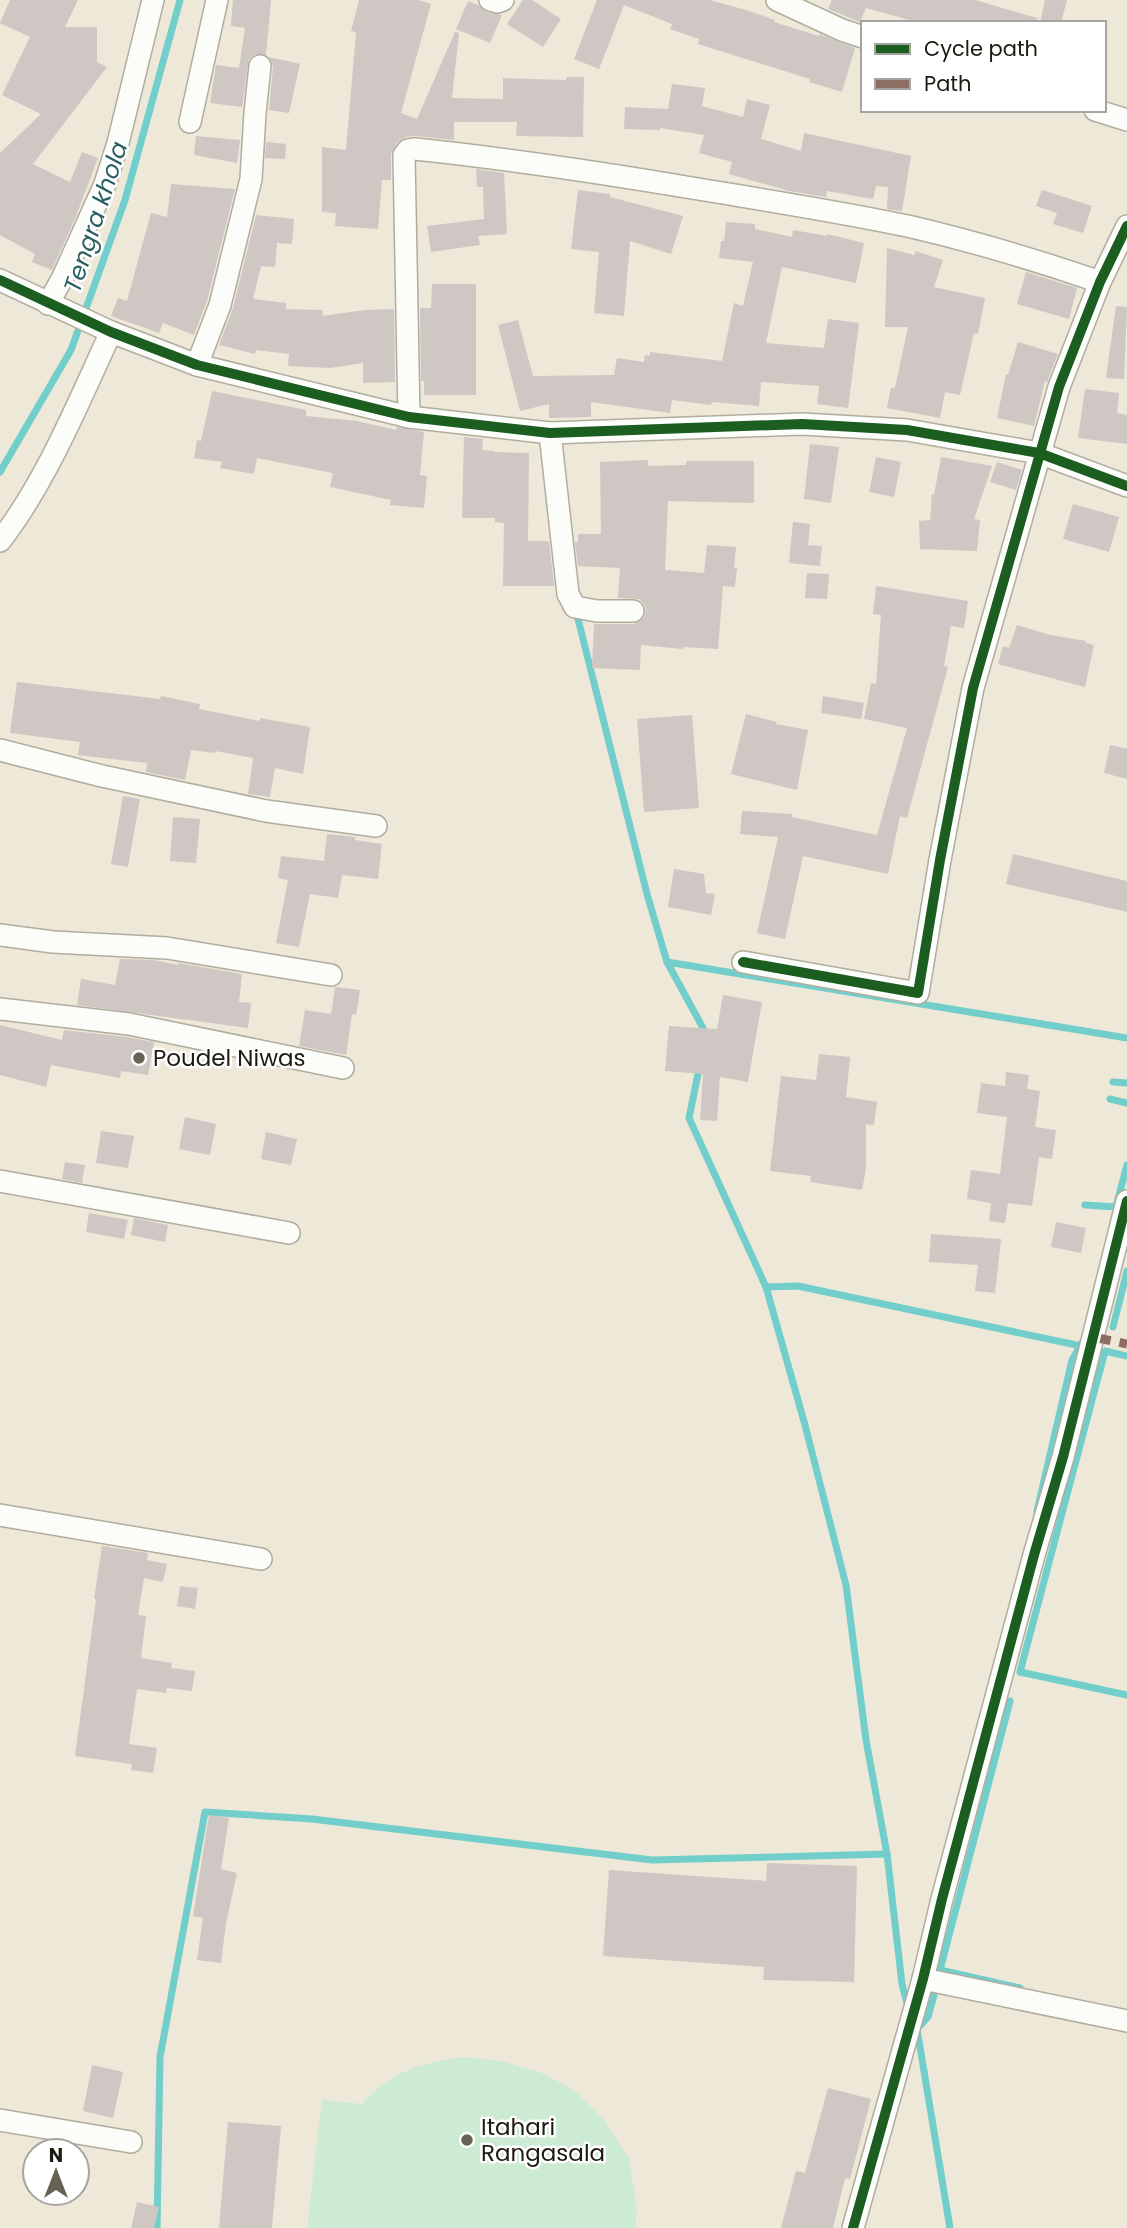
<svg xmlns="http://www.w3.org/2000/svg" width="1127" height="2228" font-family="Poppins,sans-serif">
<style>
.grass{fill:#cdead2}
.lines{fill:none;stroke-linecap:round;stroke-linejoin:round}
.stream{stroke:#72ceca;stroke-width:7}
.building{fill:#cfc7c3}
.minor-casing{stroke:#b0ad9f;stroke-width:24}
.minor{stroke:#fcfcf9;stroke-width:21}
.quiet{stroke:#8d6e63;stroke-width:9;stroke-dasharray:18 9;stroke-linecap:butt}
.cycleway-casing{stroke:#fff;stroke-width:15}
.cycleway{stroke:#1b5e20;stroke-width:10}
.poi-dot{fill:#666355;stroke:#fff;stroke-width:2.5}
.labels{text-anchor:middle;stroke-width:5;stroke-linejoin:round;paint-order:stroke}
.poi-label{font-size:23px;fill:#1d1b0f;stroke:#fff;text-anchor:start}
.water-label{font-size:24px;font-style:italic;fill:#2a6061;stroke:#fff}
</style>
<rect width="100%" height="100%" fill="#ede8d7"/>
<path class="grass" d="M462,2057L502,2061L542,2073L575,2091L605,2121L629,2159L637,2208L635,2228H307L322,2100L362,2104C390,2071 422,2063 462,2057Z"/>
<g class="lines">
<g class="stream">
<polyline points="0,472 71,350 125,200 180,0"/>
<polyline points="578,619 647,894 667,962 703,1028 703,1035"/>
<polyline points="667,962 1127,1038"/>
<polyline points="700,1064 689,1118 766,1287 805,1425 846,1585 866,1740 887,1854 902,1984 907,2003"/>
<polyline points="1113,1082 1127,1083"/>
<polyline points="1110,1099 1127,1103"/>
<polyline points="1085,1205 1116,1207 1127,1165"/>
<polyline points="766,1287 798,1286 1081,1346"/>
<polyline points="1113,1327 1127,1271"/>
<polyline points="1127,1356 1105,1351 1020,1672 1127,1695"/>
<polyline points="1037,1511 1072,1360 1083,1341"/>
<polyline points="1010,1701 940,1970 1020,1988"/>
<polyline points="935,1991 928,2017 917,2029 950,2228"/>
<polyline points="157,2228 160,2057 205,1812 312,1819 652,1860 887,1854"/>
</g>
</g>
<g class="building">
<polygon points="10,0 78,0 65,27 97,27 97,62 107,67 33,164 70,182 82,152 98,158 76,216 52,270 32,262 35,254 0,235 0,153 41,114 2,95 30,37 0,23"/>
<polygon points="233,0 271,0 266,55 255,54 249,59 242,107 210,103 216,65 239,68 245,28 231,26"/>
<polygon points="359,0 418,0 431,4 401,113 417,119 455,32 459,33 452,98 503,99 503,78 566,80 567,77 584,77 583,137 516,136 517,122 454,122 454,140 416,136 405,137 398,142 391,154 391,180 382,180 378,229 335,226 336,213 322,212 322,147 346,150 356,32 351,31"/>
<polygon points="523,0 532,0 561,19 543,47 507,24"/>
<polygon points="597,0 710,0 746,10 775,20 774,22 819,36 819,34 855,48 842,92 809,82 810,79 698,44 699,39 670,29 672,24 624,5 599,69 574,59"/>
<polygon points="832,0 975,0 1037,18 1036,23 920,23 866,8 860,22 828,9"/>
<polygon points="1045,0 1067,0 1061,23 1040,23"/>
<polygon points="468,1 478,5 486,12 502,15 490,43 456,29"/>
<polygon points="269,57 300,64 289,113 269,110 273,67"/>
<polygon points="672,84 705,88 702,106 743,117 747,99 770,105 761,139 801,151 804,133 911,156 902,211 887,209 888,187 876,186 873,199 827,191 826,197 789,191 729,174 732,162 699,153 704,135 660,128 660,130 624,129 625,107 668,109"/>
<polygon points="196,136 240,140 237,163 194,155"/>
<polygon points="266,142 286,144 285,159 265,158"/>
<polygon points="476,169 504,173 507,234 478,236 480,245 431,252 427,226 484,219 483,187 477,187"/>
<polygon points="171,184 235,189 207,301 194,335 163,323 159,333 111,316 118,298 127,301 151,213 167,217"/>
<polygon points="578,190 610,194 610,197 683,216 671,254 630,241 624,316 594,313 599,252 571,249"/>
<polygon points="1042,190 1092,206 1083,233 1053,224 1057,213 1036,206"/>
<polygon points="256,215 294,219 292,244 277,243 275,267 261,266 253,299 286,303 286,309 323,310 322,316 365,310 394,309 395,382 363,383 363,363 330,368 288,366 289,354 256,350 255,354 219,345 233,308"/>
<polygon points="726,222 755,224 755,229 792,237 793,230 827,236 827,234 864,243 856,283 782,267 766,343 824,348 828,319 859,323 848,408 817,404 819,386 761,382 759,406 712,402 711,405 672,400 670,413 591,402 591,417 549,418 549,404 520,411 498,325 518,320 533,376 614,375 617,358 644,362 645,355 650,356 650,352 722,361 734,303 743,306 753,262 719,258 721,241 724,241"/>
<polygon points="887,248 914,255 916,251 943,260 934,287 985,298 978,334 974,333 960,395 945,392 940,418 887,408 891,388 895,388 908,327 885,327"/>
<polygon points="1026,272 1077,288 1069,319 1017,304"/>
<polygon points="432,284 476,284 476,395 424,395 424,381 421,381 420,308 431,308"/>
<polygon points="1116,306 1127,307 1124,379 1106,378"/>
<polygon points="1018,342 1058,354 1047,382 1045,381 1034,426 997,418 1006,374 1008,375"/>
<polygon points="1085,389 1119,393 1117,413 1127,415 1127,444 1078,438"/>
<polygon points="212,391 306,410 306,416 357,421 396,430 397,427 424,432 420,475 427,476 424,508 390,505 391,500 330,487 333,473 257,458 254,474 220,468 222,462 194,458 197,440 201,441"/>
<polygon points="464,437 483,439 482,450 494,451 494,452 529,453 528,541 549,541 554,586 503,586 504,523 495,522 495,518 462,518"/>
<polygon points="810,444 839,447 831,503 804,499"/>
<polygon points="876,457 901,462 894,497 869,492"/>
<polygon points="941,457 992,466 974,519 980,520 977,551 920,549 919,521 930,520 932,494 934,495"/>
<polygon points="648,460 648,466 686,465 686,461 754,461 754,503 668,501 665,570 704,573 707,545 736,547 734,568 737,568 735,587 723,586 718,649 683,647 683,649 641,645 640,670 592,668 594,624 634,624 644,618 646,610 644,604 639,599 618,598 620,568 578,566 575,542 578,542 578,534 601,534 600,462"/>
<polygon points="997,462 1022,470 1016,490 990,482"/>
<polygon points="1073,504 1119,517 1109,552 1063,539"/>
<polygon points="793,522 810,524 808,545 822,546 820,566 789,563"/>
<polygon points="807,573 829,574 827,599 805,598"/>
<polygon points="876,586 968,601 964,628 951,626 944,666 948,667 907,818 900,816 888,874 803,856 785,939 757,933 778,837 740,834 742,811 792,814 792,817 877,835 907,728 864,719 871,683 876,684 881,615 873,614"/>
<polygon points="1017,625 1050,635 1086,641 1086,643 1094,645 1085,687 998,664 1003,646 1009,648"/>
<polygon points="17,682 160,699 161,696 200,704 199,709 260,721 260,718 310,727 303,774 275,768 270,797 248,794 253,758 215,751 215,753 191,750 185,780 146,772 147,763 78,755 80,742 10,733"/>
<polygon points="823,696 864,703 861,719 821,713"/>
<polygon points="746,714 777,722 776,724 808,730 797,790 731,774"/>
<polygon points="692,715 699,808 644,812 637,719"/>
<polygon points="1110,745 1127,749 1127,779 1104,773"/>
<polygon points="123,796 140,799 128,867 111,864"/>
<polygon points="173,817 200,819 196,863 170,861"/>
<polygon points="327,834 355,837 355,840 382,844 378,879 342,875 338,898 310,894 299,947 276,943 288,880 278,878 281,856 324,861"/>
<polygon points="1013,854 1127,881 1127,912 1006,884"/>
<polygon points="674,869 704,874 706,893 715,894 711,915 668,907"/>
<polygon points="120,959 153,960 178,965 178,963 242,974 239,1002 251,1003 248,1028 77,1005 81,979 115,985"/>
<polygon points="335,987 360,990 356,1015 352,1014 346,1055 299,1046 305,1010 331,1014"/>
<polygon points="723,995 762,1002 748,1082 720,1077 717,1121 700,1120 703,1074 665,1071 669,1026 717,1029"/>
<polygon points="0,1025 62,1040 64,1030 127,1037 154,1042 148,1075 121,1071 120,1078 51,1065 46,1087 0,1075"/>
<polygon points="819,1054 850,1057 846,1097 877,1102 874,1125 866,1124 866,1169 862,1190 810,1182 811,1176 770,1171 781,1076 816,1080"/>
<polygon points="1006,1072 1029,1075 1027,1089 1040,1091 1035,1127 1056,1130 1052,1159 1039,1157 1032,1206 1008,1203 1005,1223 989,1221 991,1203 967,1199 971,1170 1000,1174 1007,1117 977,1113 981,1083 1005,1086"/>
<polygon points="185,1117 216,1124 210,1155 179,1149"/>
<polygon points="101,1131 134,1136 128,1168 96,1163"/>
<polygon points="266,1132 297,1139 291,1165 261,1159"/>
<polygon points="65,1162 85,1165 82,1183 62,1179"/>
<polygon points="89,1213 128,1220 124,1239 86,1232"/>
<polygon points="134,1218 168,1225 165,1242 131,1235"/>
<polygon points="1056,1222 1086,1228 1081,1253 1051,1247"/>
<polygon points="931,1234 1001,1239 995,1293 975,1291 978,1265 929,1262"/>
<polygon points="102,1546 148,1553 147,1560 167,1564 163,1582 144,1578 138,1615 146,1616 141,1658 172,1663 171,1668 195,1671 192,1691 167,1688 166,1693 137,1689 129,1744 157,1748 153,1773 131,1770 132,1764 75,1756 96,1599 94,1599"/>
<polygon points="180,1586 198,1588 195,1609 177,1606"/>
<polygon points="209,1815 229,1818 221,1869 237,1873 226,1923 221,1963 197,1960 203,1918 193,1916"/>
<polygon points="767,1863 857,1866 854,1982 763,1980 764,1967 603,1956 609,1870 766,1881"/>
<polygon points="92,2065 123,2072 113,2118 83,2111"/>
<polygon points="828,2088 871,2099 850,2179 845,2178 833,2228 781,2228 796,2171 805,2173"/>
<polygon points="228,2122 281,2126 272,2228 219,2228"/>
<polygon points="137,2202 159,2207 154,2228 131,2228"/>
</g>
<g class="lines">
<g class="minor-casing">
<g id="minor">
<polyline points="490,0 497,2 503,0"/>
<polyline points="777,0 842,30 863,37"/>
<polyline points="1095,110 1127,120"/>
<polyline points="190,122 217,0"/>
<polyline points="0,280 111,332 197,365 409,417 550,433 802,424 907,430 1039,453 1127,486"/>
<polyline points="48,304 63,277 105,184 118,143 153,0"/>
<polyline points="197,365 220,305 251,179 255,113 260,66"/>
<path d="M409,417L404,155L408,150L415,149C510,159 604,173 698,189C770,201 842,212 912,227C976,242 1039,261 1100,282"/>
<polyline points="550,433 568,594 575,607 597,611 633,611"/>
<path d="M0,541C46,482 79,401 111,332"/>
<polyline points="0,750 102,776 266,811 376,826"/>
<polyline points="0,935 53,942 167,948 331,975"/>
<polyline points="743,962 918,993 940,860 973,688 1059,387 1100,282 1127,226"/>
<polyline points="0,1009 129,1024 343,1068"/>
<polyline points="0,1181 289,1233"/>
<polyline points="0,1515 261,1559"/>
<polyline points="923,1979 1127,2021"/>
<polyline points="0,2120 131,2142"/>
<polyline points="853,2228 923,1979 942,1899 1034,1555 1063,1457 1127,1201"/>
</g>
</g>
<use href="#minor" class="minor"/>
<polyline class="quiet" points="1093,1337 1127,1344"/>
<g class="cycleway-casing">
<g id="cycleway">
<polyline points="0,280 111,332 197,365 409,417 550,433 802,424 907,430 1039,453 1127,486"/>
<polyline points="743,962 918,993 940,860 973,688 1059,387 1100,282 1127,226"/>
<polyline points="853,2228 923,1979 942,1899 1034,1555 1063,1457 1127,1201"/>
</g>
</g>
<use href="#cycleway" class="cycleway"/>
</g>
<g class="poi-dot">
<circle cx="139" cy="1058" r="7"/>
<circle cx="467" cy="2140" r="7"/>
</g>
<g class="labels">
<g class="poi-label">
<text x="153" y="1066">Poudel Niwas</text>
<text x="481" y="2135">Itahari<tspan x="481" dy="26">Rangasala</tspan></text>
</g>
<g class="water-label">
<text transform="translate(96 217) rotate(-72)" y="8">Tengra khola</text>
</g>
</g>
<rect x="861" y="21" width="245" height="91" fill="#ffffff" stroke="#a5a49f" stroke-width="2"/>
<rect x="875" y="44" width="35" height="10" fill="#1b5e20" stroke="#a5a49f" stroke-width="2"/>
<text x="924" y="56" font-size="21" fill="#1d1b0f">Cycle path</text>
<rect x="875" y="79" width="35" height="10" fill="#8d6e63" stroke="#a5a49f" stroke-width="2"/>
<text x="924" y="91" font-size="21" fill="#1d1b0f">Path</text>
<g transform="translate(56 2172)"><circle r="33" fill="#ffffff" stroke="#a5a49f" stroke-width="2"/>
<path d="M0-5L12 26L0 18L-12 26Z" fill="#666355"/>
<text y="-10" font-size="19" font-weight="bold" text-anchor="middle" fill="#1d1b0f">N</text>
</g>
</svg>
